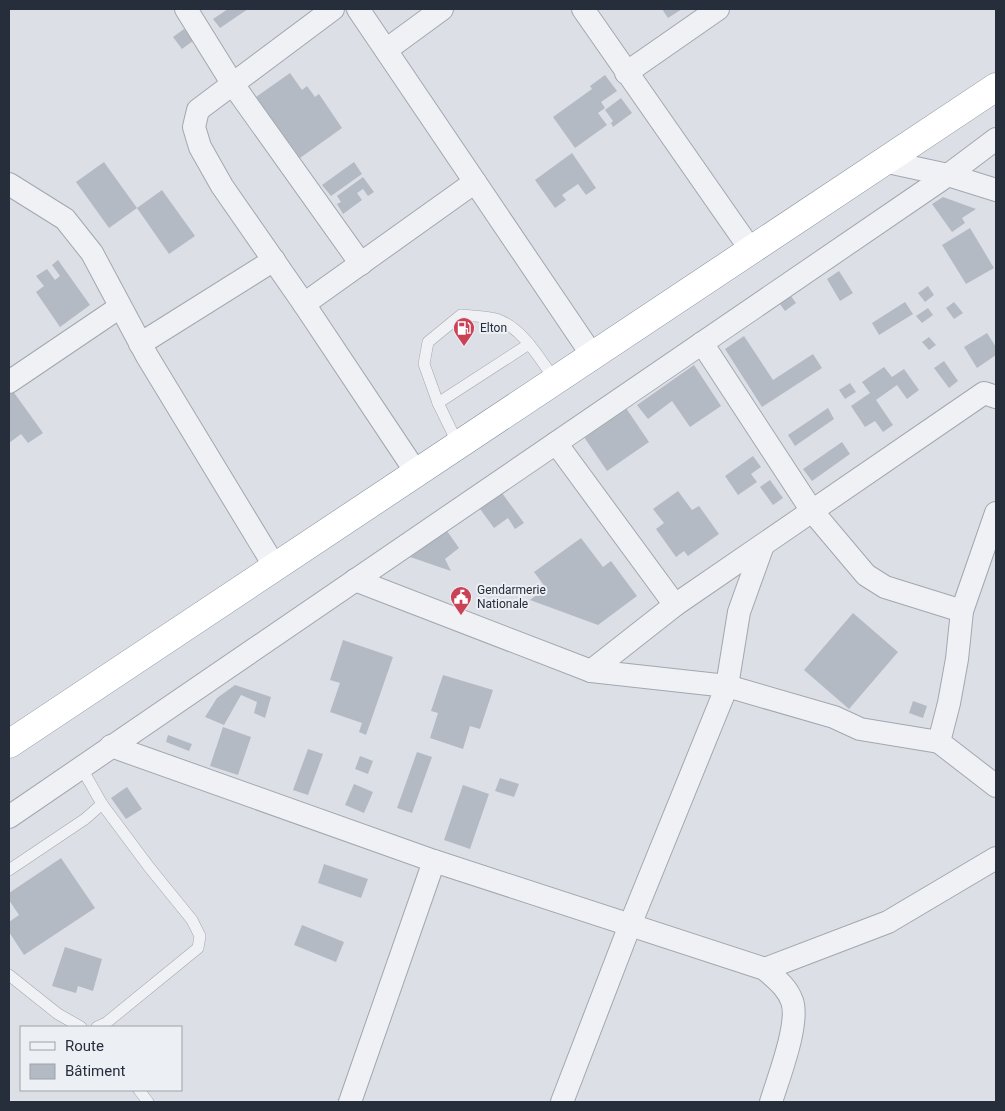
<svg xmlns="http://www.w3.org/2000/svg" width="1005" height="1111" font-family="Roboto,sans-serif">
<style>
.building{fill:#b4bac3}
.lines{fill:none;stroke-linecap:round;stroke-linejoin:round}
.service-casing{stroke:#a2a7b0;stroke-width:12}
.minor-casing{stroke:#a2a7b0;stroke-width:24}
.trunk-casing{stroke:#848e9c;stroke-width:29}
.service{stroke:#eff1f5;stroke-width:11}
.minor{stroke:#eff1f5;stroke-width:22}
.trunk{stroke:#fff;stroke-width:28}
.labels{text-anchor:middle;stroke-width:4;stroke-linejoin:round;paint-order:stroke}
.poi-label{font-size:12px;fill:#262e3c;stroke:#eceff4;text-anchor:start}
</style>
<rect width="100%" height="100%" fill="#dce0e6"/>
<g class="building">
<polygon points="228,9 248,9 220,28 213,19"/>
<polygon points="662,9 682,9 668,18"/>
<polygon points="184,29 193,41 182,49 173,37"/>
<polygon points="290,73 302,90 307,86 315,97 319,94 342,128 300,158 256,97"/>
<polygon points="605,75 617,91 601,102 605,108 598,113 607,125 575,148 553,117 592,89 590,86"/>
<polygon points="621,98 632,113 613,127 611,123 613,121 605,110"/>
<polygon points="572,153 596,188 586,195 578,184 562,195 566,200 555,208 535,180"/>
<polygon points="104,162 137,208 109,228 76,182"/>
<polygon points="354,162 362,174 331,196 322,185"/>
<polygon points="363,177 374,192 368,196 363,189 357,193 362,200 343,214 337,204 341,202 337,196"/>
<polygon points="162,190 195,236 169,254 137,208"/>
<polygon points="943,197 976,209 962,218 965,223 952,232 932,204"/>
<polygon points="970,228 994,268 966,284 942,245"/>
<polygon points="58,260 90,305 60,327 36,292 44,286 36,276 47,269 55,280 60,276 52,265"/>
<polygon points="839,271 853,293 840,301 827,279"/>
<polygon points="928,286 934,295 925,302 918,293"/>
<polygon points="791,296 796,303 785,311 780,304"/>
<polygon points="905,302 913,314 879,335 872,323"/>
<polygon points="954,302 963,313 954,319 946,308"/>
<polygon points="928,308 933,315 922,323 916,316"/>
<polygon points="987,333 996,347 996,355 977,368 964,347"/>
<polygon points="744,336 773,380 813,354 822,368 762,407 725,349"/>
<polygon points="929,337 936,345 929,350 922,342"/>
<polygon points="944,361 958,381 949,388 934,368"/>
<polygon points="694,365 721,406 690,427 672,401 648,419 637,405"/>
<polygon points="884,367 892,377 904,369 919,390 907,399 897,385 876,400 893,425 883,432 875,421 865,427 851,406 870,393 862,382"/>
<polygon points="850,383 856,392 845,399 839,390"/>
<polygon points="10,387 43,433 28,443 21,434 9,443"/>
<polygon points="626,408 649,442 607,471 584,437"/>
<polygon points="828,408 834,419 795,446 788,435"/>
<polygon points="842,442 850,454 812,481 803,469"/>
<polygon points="753,456 761,467 751,474 757,482 738,495 725,476"/>
<polygon points="770,480 783,498 773,505 760,487"/>
<polygon points="678,491 692,510 699,506 719,534 688,556 684,551 676,557 656,529 664,523 653,509"/>
<polygon points="502,493 524,523 515,529 508,518 494,528 480,509"/>
<polygon points="447,531 459,548 445,559 451,571 410,557"/>
<polygon points="581,538 603,567 611,561 637,596 598,625 530,600 546,588 534,572"/>
<polygon points="853,613 898,652 849,709 804,670"/>
<polygon points="343,640 393,657 366,735 359,732 362,723 330,712 340,683 330,680"/>
<polygon points="443,675 493,690 480,729 470,726 463,749 430,738 438,713 431,711"/>
<polygon points="235,685 271,697 265,718 254,713 257,702 241,695 224,725 205,717 217,698"/>
<polygon points="913,701 927,706 923,718 909,713"/>
<polygon points="223,727 251,737 238,775 210,766"/>
<polygon points="168,735 192,744 189,751 166,742"/>
<polygon points="308,749 323,754 308,795 293,790"/>
<polygon points="417,752 432,757 412,813 397,808"/>
<polygon points="360,756 373,761 368,774 355,769"/>
<polygon points="500,778 519,784 514,797 495,791"/>
<polygon points="354,784 373,792 364,813 345,805"/>
<polygon points="463,785 489,794 470,849 444,840"/>
<polygon points="127,787 142,809 126,819 111,798"/>
<polygon points="61,858 95,908 24,955 9,932 9,922 19,915 9,900 9,893"/>
<polygon points="324,864 368,879 361,898 318,883"/>
<polygon points="302,925 344,942 336,962 294,945"/>
<polygon points="65,947 102,959 93,991 78,986 76,993 52,986"/>
</g>
<g class="lines">
<g class="service-casing">
<g id="service">
<polyline points="438,403 529,344"/>
<path d="M458,444L438,403L424,364L428,342L461,315C472,316 485,316 496,319C523,328 539,358 555,380"/>
<polyline points="81,767 102,804 149,867 192,920 200,936 198,948 106,1023 97,1027"/>
<polyline points="9,870 85,819 102,804"/>
<polyline points="9,975 58,1014 81,1027"/>
<polyline points="139,1090 148,1102"/>
</g>
</g>
<g class="minor-casing">
<g id="minor">
<polyline points="186,9 232,83 361,264"/>
<polyline points="333,9 198,110 194,127 200,147 222,186 304,304 416,472"/>
<polyline points="358,9 592,355"/>
<polyline points="583,9 751,250"/>
<polyline points="386,50 442,9"/>
<polyline points="626,73 718,9"/>
<polyline points="883,161 948,175 996,190"/>
<polyline points="9,184 65,219 92,253 147,356 275,567"/>
<polyline points="304,304 475,182"/>
<polyline points="702,343 812,511 866,575 885,587 962,611"/>
<polyline points="140,344 274,260"/>
<polyline points="9,382 120,307"/>
<polyline points="556,443 675,605"/>
<polyline points="996,513 962,611 957,659 949,703 939,742 996,786"/>
<polyline points="355,580 591,671 727,686 834,717 860,729 939,742"/>
<polyline points="591,671 675,605 984,393 996,397"/>
<path d="M111,746L434,861L765,969C776,979 787,987 792,1001C800,1023 778,1079 771,1102"/>
<polyline points="9,817 948,175 996,139"/>
<polyline points="765,969 888,922 996,858"/>
<polyline points="350,1102 434,861"/>
<polyline points="562,1102 630,925 727,686 739,612 763,545"/>
</g>
</g>
<g class="trunk-casing">
<polyline id="trunk" points="9,744 996,87"/>
</g>
<use href="#service" class="service"/>
<use href="#minor" class="minor"/>
<use href="#trunk" class="trunk"/>
</g>
<defs>
<g id="fuel-pin" transform="scale(1.125)"><path d="M0 17L-7.5 6A9.5 9.5 0 1 1 7.5 6Z" fill="#cb4257" stroke="#eceff4"/><path d="M-5.5-6h7V0h2V4h1.3V-2.5L3-4.5l.8-.8L6-3V5H2.5V1h-1V6h-7ZM-4.2-4.7v3.2H.2V-4.7Z" fill="#fff"/></g>
<g id="civic-pin" transform="scale(1.125)"><path d="M0 17L-7.5 6A9.5 9.5 0 1 1 7.5 6Z" fill="#cb4257" stroke="#eceff4"/><path d="M-.6-6.5H3V-4.5H.6V-3L4-1V1h2V6H-6V1h2V-1L-.6-3ZM-1.2 2.5V6h2.4V2.5Z" fill="#fff"/></g>
</defs>
<g fill-rule="evenodd">
<use href="#fuel-pin" x="464" y="328"/>
<use href="#civic-pin" x="461" y="597"/>
</g>
<g class="labels">
<g class="poi-label">
<text x="480" y="332">Elton</text>
<text x="477" y="594">Gendarmerie<tspan x="477" dy="14">Nationale</tspan></text>
</g>
</g>
<rect width="1005" height="1111" fill="none" stroke="#262e3c" stroke-width="20"/>
<rect x="20" y="1026" width="162" height="65" fill="#eceff4" stroke="#9da2aa"/>
<rect x="30" y="1042" width="25" height="8" fill="#eff1f5" stroke="#9da2aa"/>
<text x="65" y="1051" font-size="15" fill="#262e3c">Route</text>
<rect x="30" y="1064" width="25" height="15" fill="#b4bac3" stroke="#9da2aa"/>
<text x="65" y="1076" font-size="15" fill="#262e3c">Bâtiment</text>
</svg>
